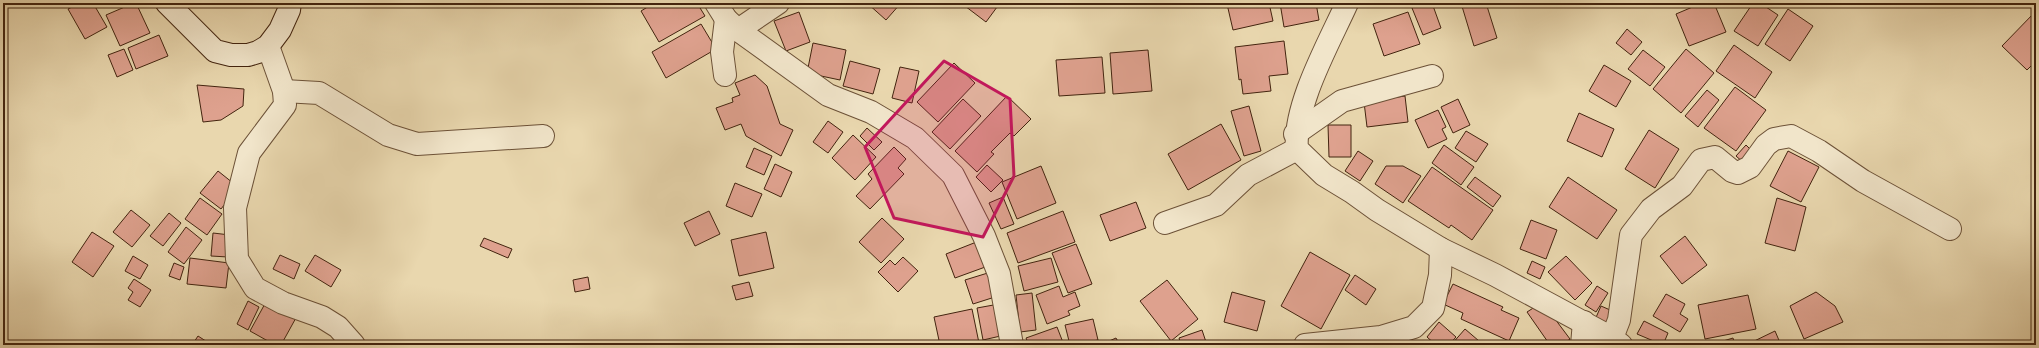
<svg xmlns="http://www.w3.org/2000/svg" width="2039" height="348" font-family="'Old Standard TT',serif">
<style>
.building{fill:#dea18e;stroke:#43240f}
.lines{fill:none;stroke-linecap:round;stroke-linejoin:round}
.street-casing{stroke:#6c5137;stroke-width:24}
.secondary-casing{stroke:#43240f;stroke-width:24}
.street{stroke:#f1e5ca;stroke-width:22}
.secondary{stroke:#f1e5ca;stroke-width:22}
.marked{fill:#c2185b;fill-opacity:0.2;stroke:#c2185b;stroke-width:3;stroke-linejoin:round}
</style>
<rect width="100%" height="100%" fill="#e9d7ae"/>
<filter id="stains"><feTurbulence type="fractalNoise" baseFrequency=".005" numOctaves="4"/><feColorMatrix values="0 0 0 0 .2 0 0 0 0 .09 0 0 0 0 .02 0 0 0 .5 -.17"/></filter>
<radialGradient id="worn" r=".72"><stop offset=".6" stop-color="#630" stop-opacity="0"/><stop offset="1" stop-color="#630" stop-opacity=".3"/></radialGradient>
<g class="building">
<polygon points="80,3 93,3 107,27 85,39 68,9"/>
<polygon points="134,3 136,3 150,33 120,46 106,15"/>
<polygon points="654,3 697,3 705,16 659,42 641,11"/>
<polygon points="867,3 901,3 886,20"/>
<polygon points="961,3 1000,3 986,22"/>
<polygon points="1231,3 1269,3 1273,21 1233,30 1227,4"/>
<polygon points="1280,3 1316,3 1319,20 1284,27"/>
<polygon points="1425,3 1432,3 1441,28 1423,35 1412,8"/>
<polygon points="1461,3 1486,3 1497,38 1474,46"/>
<polygon points="1702,3 1714,3 1726,32 1689,46 1676,14"/>
<polygon points="1753,3 1760,3 1778,15 1758,46 1734,31"/>
<polygon points="1788,9 1813,26 1790,61 1765,44"/>
<polygon points="799,12 810,42 786,51 774,21"/>
<polygon points="1408,12 1420,44 1384,56 1373,24"/>
<polygon points="2035,12 2036,61 2027,70 2002,46"/>
<polygon points="701,24 716,49 666,78 652,52"/>
<polygon points="1627,29 1642,42 1631,55 1616,43"/>
<polygon points="159,35 168,56 136,69 128,48"/>
<polygon points="1284,41 1288,74 1269,76 1271,91 1243,94 1241,79 1239,80 1235,47"/>
<polygon points="813,43 846,50 840,80 807,73"/>
<polygon points="1734,45 1772,72 1755,98 1716,71"/>
<polygon points="124,49 133,70 117,77 108,55"/>
<polygon points="1686,49 1714,73 1681,113 1653,89"/>
<polygon points="1148,50 1152,91 1113,94 1110,53"/>
<polygon points="1643,50 1665,67 1650,86 1628,69"/>
<polygon points="1102,57 1105,93 1059,96 1056,60"/>
<polygon points="850,61 880,69 873,94 843,86"/>
<polygon points="954,63 975,83 938,122 917,102"/>
<polygon points="1604,65 1631,81 1616,107 1589,91"/>
<polygon points="900,67 919,71 912,103 892,98"/>
<polygon points="755,75 767,86 780,124 793,130 781,156 746,136 741,124 725,130 716,108 733,102 732,98 740,95 735,83"/>
<polygon points="197,85 244,89 243,106 221,120 203,122"/>
<polygon points="1735,87 1766,110 1736,151 1704,128"/>
<polygon points="1707,90 1719,100 1698,127 1685,116"/>
<polygon points="1007,96 1031,119 1014,136 1010,133 991,152 994,154 977,172 955,151"/>
<polygon points="1405,96 1408,122 1367,127 1364,102"/>
<polygon points="963,99 981,116 950,149 932,132"/>
<polygon points="1458,99 1470,125 1453,133 1441,107"/>
<polygon points="1249,106 1261,151 1244,156 1231,111"/>
<polygon points="1438,110 1446,127 1442,129 1447,139 1428,148 1415,120"/>
<polygon points="1579,113 1614,129 1602,157 1567,141"/>
<polygon points="828,121 843,132 828,153 813,142"/>
<polygon points="1221,124 1241,160 1188,190 1168,154"/>
<polygon points="1328,125 1351,125 1351,157 1329,157"/>
<polygon points="867,128 882,142 874,150 860,136"/>
<polygon points="1649,130 1679,149 1655,188 1625,169"/>
<polygon points="1466,131 1488,144 1476,162 1455,148"/>
<polygon points="853,135 876,157 855,180 832,158"/>
<polygon points="1444,145 1474,167 1461,185 1432,163"/>
<polygon points="1746,145 1754,153 1744,163 1736,156"/>
<polygon points="894,147 906,159 898,168 904,174 870,209 856,196 872,179 868,174"/>
<polygon points="754,148 772,156 764,175 746,167"/>
<polygon points="1358,151 1373,161 1360,181 1345,171"/>
<polygon points="1788,151 1819,167 1801,202 1770,186"/>
<polygon points="775,164 792,172 781,197 764,189"/>
<polygon points="987,165 1003,180 991,192 976,177"/>
<polygon points="1041,166 1056,203 1017,219 1002,182"/>
<polygon points="1386,166 1403,166 1421,176 1403,203 1375,184"/>
<polygon points="1432,167 1493,210 1472,240 1451,225 1449,228 1408,201"/>
<polygon points="218,171 238,187 221,209 200,193"/>
<polygon points="1475,177 1501,196 1493,207 1467,187"/>
<polygon points="1568,177 1617,210 1597,239 1549,207"/>
<polygon points="735,183 762,194 752,217 726,206"/>
<polygon points="1003,197 1014,224 1001,229 989,203"/>
<polygon points="200,198 222,214 207,235 185,219"/>
<polygon points="1777,198 1806,207 1795,251 1765,243"/>
<polygon points="1136,202 1146,228 1110,241 1100,215"/>
<polygon points="131,210 150,225 132,247 113,232"/>
<polygon points="709,211 720,234 695,246 684,223"/>
<polygon points="1063,211 1075,242 1018,263 1007,233"/>
<polygon points="169,213 181,223 163,246 150,236"/>
<polygon points="882,218 904,239 881,263 859,242"/>
<polygon points="1531,220 1557,230 1546,259 1520,249"/>
<polygon points="186,227 202,240 184,264 168,252"/>
<polygon points="92,232 114,246 93,277 72,262"/>
<polygon points="766,232 774,268 739,276 731,240"/>
<polygon points="213,233 230,235 228,257 211,256"/>
<polygon points="1685,236 1707,265 1682,284 1660,256"/>
<polygon points="484,238 512,249 508,258 480,246"/>
<polygon points="979,241 988,266 955,278 946,254"/>
<polygon points="1076,244 1092,284 1068,293 1052,253"/>
<polygon points="1310,252 1350,275 1321,329 1281,306"/>
<polygon points="280,255 300,264 294,279 273,269"/>
<polygon points="315,255 341,270 331,287 305,271"/>
<polygon points="133,256 148,265 140,279 125,271"/>
<polygon points="1566,256 1592,283 1575,300 1548,272"/>
<polygon points="903,257 918,271 898,292 878,272 890,260 895,265"/>
<polygon points="190,258 229,263 226,288 187,284"/>
<polygon points="1051,258 1058,282 1024,291 1018,266"/>
<polygon points="1532,261 1545,267 1540,279 1527,273"/>
<polygon points="174,263 184,267 180,280 169,276"/>
<polygon points="991,272 998,296 973,304 965,280"/>
<polygon points="1355,275 1376,289 1366,305 1345,290"/>
<polygon points="588,277 590,289 575,292 573,280"/>
<polygon points="134,279 151,290 140,307 128,300 133,292 128,288"/>
<polygon points="1167,280 1198,319 1171,341 1140,301"/>
<polygon points="749,282 753,296 736,300 732,286"/>
<polygon points="1453,284 1503,307 1501,310 1519,318 1509,341 1461,319 1463,313 1443,304"/>
<polygon points="1059,286 1063,297 1075,292 1080,306 1068,311 1070,315 1047,324 1036,295"/>
<polygon points="1597,286 1608,293 1596,312 1585,305"/>
<polygon points="1232,292 1265,301 1257,331 1224,322"/>
<polygon points="1816,292 1835,306 1843,322 1804,339 1790,306"/>
<polygon points="1032,293 1036,330 1020,332 1016,295"/>
<polygon points="1666,294 1685,304 1680,314 1688,319 1680,332 1653,316"/>
<polygon points="1748,295 1756,329 1705,339 1698,305"/>
<polygon points="267,300 297,316 281,345 275,345 250,331"/>
<polygon points="248,301 259,307 248,330 237,324"/>
<polygon points="999,304 1005,335 983,340 977,308"/>
<polygon points="1538,305 1544,314 1549,311 1570,339 1562,345 1550,345 1527,312"/>
<polygon points="1601,306 1617,313 1611,329 1594,322"/>
<polygon points="972,309 979,343 940,345 934,317"/>
<polygon points="1093,319 1098,340 1070,345 1065,325"/>
<polygon points="1644,321 1668,333 1663,345 1637,334"/>
<polygon points="1439,322 1456,337 1449,345 1436,345 1427,337"/>
<polygon points="1057,327 1064,345 1029,345 1026,338"/>
<polygon points="1465,329 1479,341 1475,345 1451,345"/>
<polygon points="1202,330 1207,345 1181,345 1179,338"/>
<polygon points="1775,331 1781,345 1746,345"/>
<polygon points="198,336 212,345 192,345"/>
<polygon points="1116,338 1120,345 1100,345"/>
<polygon points="1733,338 1735,345 1710,345"/>
</g>
<g class="lines">
<g class="street-casing">
<g id="street">
<polyline points="716,3 726,19 738,30 828,95 871,112 915,138 953,175 984,236 999,274 1012,345"/>
<path d="M1347,3C1329,43 1293,106 1297,149L1324,175L1352,192L1377,210L1441,249L1495,275L1612,338L1621,345"/>
<polyline points="738,30 778,3"/>
<polyline points="268,46 284,91 285,105 249,153 235,208 237,259 255,288 283,303 322,317 338,327 354,345"/>
<polyline points="725,75 722,52 726,19"/>
<polyline points="284,91 319,93 388,135 417,144 543,136"/>
<polyline points="1295,134 1342,101 1432,76"/>
<polyline points="1165,223 1216,205 1248,175 1297,149"/>
<polyline points="1612,338 1619,320 1631,235 1651,209 1682,186 1701,160 1715,157 1732,171 1738,173 1750,167 1766,145 1774,139 1791,136 1819,151 1863,181 1950,229"/>
<polyline points="1305,345 1381,337 1414,327 1433,308 1440,275 1441,249"/>
<polyline points="1582,345 1584,322"/>
</g>
</g>
<g class="secondary-casing">
<polyline id="secondary" points="167,3 215,51 231,55 248,55 258,52 268,46 280,30 289,10 290,3"/>
</g>
<use href="#street" class="street"/>
<use href="#secondary" class="secondary"/>
</g>
<path class="marked" d="M944,61L1010,99L1014,176L983,237L894,218L865,147Z"/>
<rect width="2039" height="348" fill="none" stroke="#e9d7ae" stroke-width="16"/>
<rect x="4" y="4" width="2031" height="340" fill="none" stroke="#43240f" stroke-width="2"/>
<rect x="8" y="8" width="2023" height="332" fill="none" stroke="#43240f"/>
<rect width="100%" height="100%" filter="url(#stains)"/>
<rect width="100%" height="100%" fill="url(#worn)"/>
</svg>
